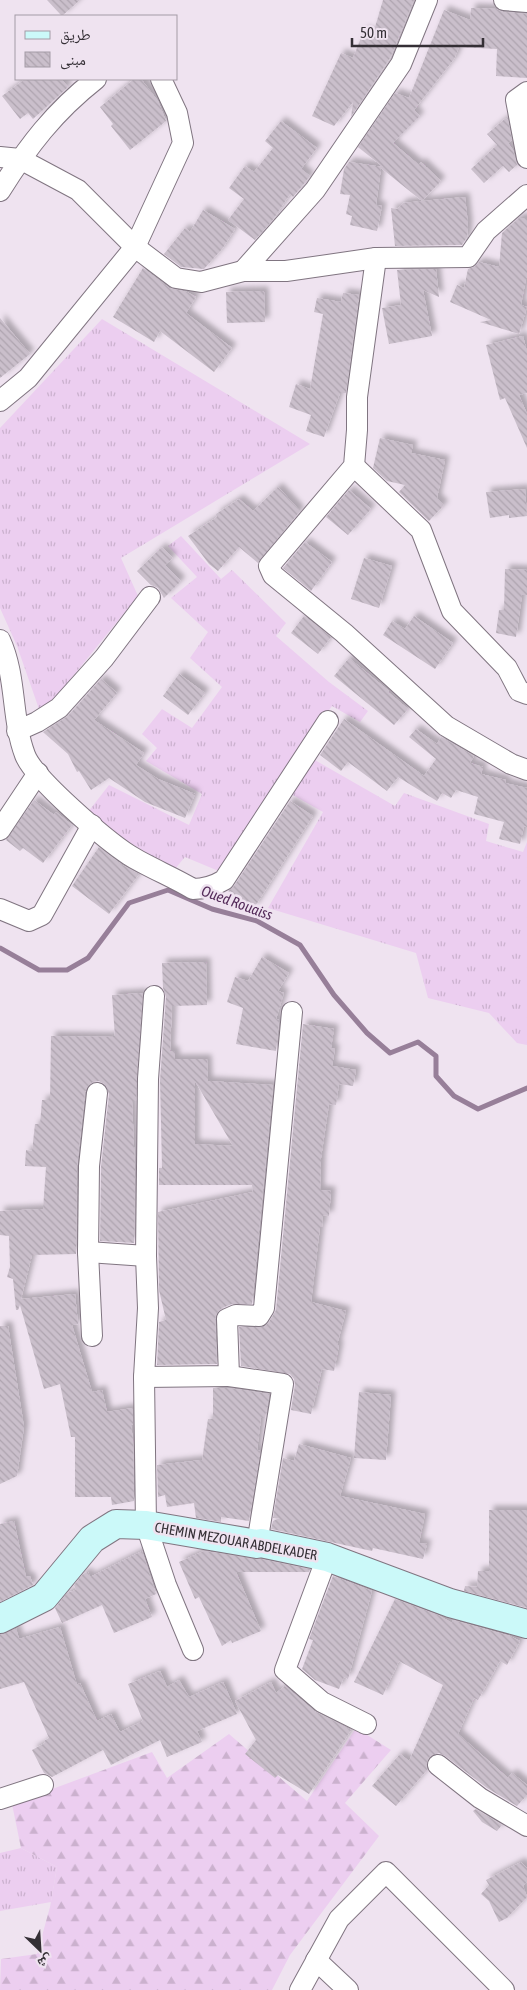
<svg xmlns="http://www.w3.org/2000/svg" width="527" height="1990" font-family="'Asap Condensed','Noto Naskh Arabic',sans-serif">
<style>
.grass{fill:url(#grass-tufts)}
.forest{fill:url(#forest-firs)}
.lines{fill:none;stroke-linecap:round;stroke-linejoin:round}
.stream{stroke:#977f99;stroke-width:5}
.building{fill:url(#building-back-hatch);fill-rule:evenodd;filter:url(#shadow)}
.street-casing{stroke:#807581;stroke-width:22}
.secondary-casing{stroke:#807581;stroke-width:30}
.street{stroke:#fff;stroke-width:20}
.secondary{stroke:#cbf9f9;stroke-width:28}
.labels{text-anchor:middle;stroke-width:5;stroke-linejoin:round;paint-order:stroke}
.street-label{font-size:14px;fill:#342f35;stroke:#efe3f0}
.water-label{font-size:15px;font-style:italic;fill:#562d5b;stroke:#efe3f0}
</style>
<defs>
<pattern id="grass-tufts" width="24" height="20" patternUnits="userSpaceOnUse" patternTransform="scale(1.25)"><rect width="24" height="20" fill="#eccef0"/><path d="M3 7l-1-3M5 7V3M7 7l1-3M15 17l-1-3M17 17v-4M19 17l1-3" fill="none" stroke="#cbb1ce"/></pattern>
<pattern id="forest-firs" width="22" height="20" patternUnits="userSpaceOnUse" patternTransform="scale(1.25)"><rect width="22" height="20" fill="#eccef0"/><path d="M5 1l3.5 6h-7zM16 11l3.5 6h-7z" fill="#cbb1ce"/></pattern>
<pattern id="building-back-hatch" width="6" height="6" patternUnits="userSpaceOnUse" patternTransform="scale(1.25)"><rect width="6" height="6" fill="#cabfcb"/><path d="M-1 5l2 2M0 0l6 6M5-1l2 2" fill="none" stroke="#aea4af"/></pattern>
<filter id="shadow"><feDropShadow dx="4.5" dy="-4.5" stdDeviation="2.5" flood-color="#0004"/></filter>
</defs>
<rect width="100%" height="100%" fill="#efe3f0"/>
<g class="grass">
<polygon points="102,319 310,444 121,558 138,596 56,697 39,709 17,646 0,608 0,428"/>
<polygon points="181,536 221,579 232,570 286,623 276,636 329,682 368,711 360,722 332,706 293,760 221,872 185,857 174,870 113,832 88,812 109,785 189,825 202,794 146,761 157,748 142,734 162,709 192,728 222,687 190,658 208,632 171,598 197,577 168,546"/>
<polygon points="313,759 395,806 404,793 489,824 486,841 523,852 527,842 527,1045 517,1043 489,1013 428,998 416,953 268,908 323,812 291,794"/>
<polygon points="21,1848 57,1867 51,1902 0,1911 0,1853"/>
</g>
<polygon class="forest" points="356,1728 391,1750 345,1803 379,1836 290,1955 272,1990 0,1990 1,1959 37,1954 50,1907 57,1867 21,1848 12,1804 152,1752 167,1778 229,1734 307,1801"/>
<g class="lines">
<polyline class="stream" points="0,948 39,970 67,970 88,958 129,903 168,890 212,909 257,921 300,945 334,995 367,1033 390,1053 418,1042 436,1056 436,1076 454,1096 478,1109 527,1088"/>
</g>
<g class="building">
<polygon points="47,0 80,0 62,16"/>
<polygon points="383,0 414,0 390,58 351,117 353,102 334,126 312,116 341,53 353,58 364,30 373,34"/>
<polygon points="471,8 496,9 503,12 527,14 527,78 496,76 497,49 459,47 454,59 414,110 420,116 393,143 419,165 421,162 441,181 422,201 465,197 468,224 467,237 462,245 395,246 391,208 397,209 403,203 422,201 381,168 376,205 382,206 377,231 350,225 352,216 346,214 350,195 340,194 344,169 349,162 383,167 358,147 395,93 409,98 444,10 470,20"/>
<polygon points="25,79 61,79 68,87 33,119 28,113 20,119 2,96"/>
<polygon points="134,79 141,79 158,101 166,121 130,150 111,126 113,124 100,107"/>
<polygon points="506,118 508,120 512,140 508,143 513,150 517,165 509,172 503,166 484,183 471,169 497,145 487,134"/>
<polygon points="281,121 317,148 301,169 310,176 293,197 290,194 272,221 255,240 228,220 244,199 229,188 245,166 254,172 273,148 265,141"/>
<polygon points="203,210 235,229 222,249 204,269 181,267 164,254 185,228 190,232"/>
<polygon points="519,218 527,218 527,273 521,305 527,307 519,334 480,322 491,320 450,302 457,285 464,288 468,269 474,267 479,262 499,267 502,233"/>
<polygon points="143,268 169,288 187,292 196,297 186,313 232,348 214,372 160,331 154,342 113,317"/>
<polygon points="436,269 439,297 423,290 432,336 389,344 382,308 401,305 397,270"/>
<polygon points="264,291 265,322 227,323 226,292"/>
<polygon points="343,293 359,295 346,393 340,393 324,437 306,431 311,415 289,407 296,384 310,389 323,314 314,312 317,298 341,302"/>
<polygon points="0,318 30,354 0,378"/>
<polygon points="523,336 527,352 527,393 519,395 527,414 527,448 505,398 500,400 486,345"/>
<polygon points="380,438 413,445 411,453 445,460 437,498 444,505 429,521 399,492 405,485 387,481 373,468"/>
<polygon points="278,487 300,511 258,563 239,547 218,571 209,564 188,536 217,517 216,514 239,499 253,511"/>
<polygon points="525,489 527,516 509,518 509,515 490,518 486,492"/>
<polygon points="349,490 371,509 348,535 326,517"/>
<polygon points="305,542 332,562 311,591 283,568"/>
<polygon points="162,547 173,558 165,565 181,581 164,598 158,588 151,585 137,571"/>
<polygon points="364,558 392,566 379,608 351,599"/>
<polygon points="505,569 527,570 527,595 522,595 516,637 496,633 499,610 504,610"/>
<polygon points="304,616 331,637 318,654 291,633"/>
<polygon points="414,616 453,643 435,669 383,635 392,621 405,629"/>
<polygon points="349,658 389,691 388,692 408,709 394,725 334,676"/>
<polygon points="179,674 205,693 188,715 163,696"/>
<polygon points="101,679 117,693 94,720 144,753 136,765 158,779 195,794 185,818 145,802 109,778 91,790 79,771 77,772 68,754 43,732 68,716"/>
<polygon points="344,719 424,776 436,759 409,737 416,729 437,744 441,737 474,756 470,763 483,767 481,774 506,780 505,783 527,788 527,827 524,826 520,844 499,839 504,822 474,814 478,797 456,790 451,798 442,793 437,801 398,777 387,791 348,762 341,771 320,755"/>
<polygon points="34,800 54,815 56,812 72,825 43,863 23,848 20,851 6,840"/>
<polygon points="290,801 313,816 254,908 228,891 234,886"/>
<polygon points="99,847 122,865 139,874 109,914 72,886"/>
<polygon points="262,957 289,973 278,991 284,993 276,1019 279,1020 276,1051 236,1044 243,1008 227,1002 235,977 248,981"/>
<path d="M206,962L207,1005L172,1006L170,1051H175V1059H207L208,1081L273,1085L252,1304H232L222,1308L217,1313L215,1319L217,1364L157,1365L159,1322L166,1320L159,1290L158,1212L253,1192L252,1185H159V1168H162L160,1080L166,997L163,988L162,963ZM195,1081L233,1146L195,1144Z"/>
<polygon points="143,993 136,1101 132,1101 135,1169 134,1243 100,1241 101,1167 109,1094 104,1084 99,1081 93,1082 88,1086 85,1092 77,1165 76,1254 32,1255 21,1299 75,1294 78,1324 72,1325 92,1392 102,1390 107,1412 133,1408 133,1424 131,1425 133,1440 134,1501 112,1505 111,1497 75,1497 75,1437 71,1437 60,1384 44,1389 20,1305 18,1310 16,1310 13,1279 7,1277 10,1267 9,1236 0,1235 0,1211 43,1209 46,1167 25,1166 26,1150 32,1151 35,1124 40,1124 42,1100 50,1100 51,1036 115,1037 112,995"/>
<polygon points="303,1024 334,1029 331,1048 335,1049 332,1066 356,1070 353,1086 339,1084 336,1105 329,1104 321,1158 320,1190 331,1191 329,1216 323,1215 322,1227 320,1227 311,1302 346,1311 337,1345 339,1345 334,1371 322,1369 311,1414 291,1410 295,1385 294,1379 290,1374 241,1366 239,1327 264,1327 269,1322 276,1310"/>
<polygon points="0,1326 8,1326 24,1427 17,1476 0,1484"/>
<polygon points="213,1388 228,1388 269,1394 265,1418 261,1418 257,1450 260,1451 249,1521 221,1517 221,1522 196,1518 194,1503 167,1507 165,1495 158,1497 157,1465 202,1460 208,1419 213,1419"/>
<polygon points="359,1392 391,1395 386,1460 354,1458"/>
<polygon points="299,1444 351,1458 340,1496 425,1514 419,1543 427,1544 423,1559 373,1548 372,1551 271,1529 273,1521 280,1518 273,1518 283,1458 294,1461"/>
<polygon points="489,1510 527,1510 527,1608 464,1591 465,1586 477,1587 478,1571 489,1571"/>
<polygon points="14,1521 26,1577 30,1576 33,1585 0,1602 0,1524"/>
<polygon points="142,1551 156,1594 145,1599 152,1617 114,1633 102,1605 62,1623 55,1608 67,1593 76,1590 74,1585 83,1574 88,1572 90,1577"/>
<polygon points="204,1551 261,1559 310,1569 309,1572 236,1572 261,1631 232,1643 231,1640 222,1646 199,1597 195,1599 179,1562"/>
<polygon points="333,1576 372,1591 348,1679 344,1677 339,1689 315,1680 302,1669 313,1640 309,1639"/>
<polygon points="395,1599 438,1615 452,1623 453,1620 510,1636 520,1641 507,1665 500,1661 478,1700 474,1698 458,1734 508,1778 512,1773 527,1785 527,1795 517,1806 487,1788 445,1756 439,1753 429,1757 426,1764 427,1770 396,1806 372,1786 400,1754 409,1761 443,1685 399,1661 383,1695 354,1682"/>
<polygon points="60,1627 77,1685 80,1683 97,1721 111,1714 120,1732 143,1721 128,1684 160,1671 167,1687 179,1680 189,1697 223,1682 237,1714 197,1731 202,1742 167,1757 160,1740 111,1765 103,1750 52,1777 44,1773 32,1750 45,1743 44,1741 49,1738 24,1682 0,1689 0,1634 16,1628 19,1639"/>
<polygon points="271,1682 276,1693 285,1686 314,1711 351,1730 309,1794 278,1775 275,1778 245,1754 256,1740 235,1701"/>
<polygon points="476,1809 502,1825 497,1831 482,1822 473,1811"/>
<polygon points="521,1862 527,1868 527,1882 523,1886 527,1897 507,1918 499,1922 489,1901 481,1894 489,1885 486,1880"/>
</g>
<g class="lines">
<g class="street-casing">
<g id="street">
<polyline points="504,0 527,2"/>
<polyline points="527,92 516,100 527,158"/>
<polyline points="0,157 20,159 78,190 135,247 176,278 201,282 243,271 286,271 376,258 468,257 486,231 527,195"/>
<path d="M0,191C28,146 54,112 96,79"/>
<polyline points="376,258 357,397 357,430 354,466 269,566 273,575 344,633 446,726 511,764 527,770"/>
<polyline points="243,271 315,190 401,64 427,0"/>
<polyline points="0,401 28,378 135,247 183,143 177,113 161,79"/>
<polyline points="354,466 421,530 452,611 507,668 519,691 527,694"/>
<path d="M0,640C17,677 11,718 25,755C34,779 106,840 129,855C148,867 173,877 193,889C205,889 214,886 224,880L328,721"/>
<polyline points="17,731 37,722 59,708 104,658 150,597"/>
<polyline points="0,830 38,773"/>
<polyline points="0,909 29,921 42,915 92,825"/>
<polyline points="154,996 148,1079 146,1256 148,1308 144,1377 146,1525 166,1585 193,1650"/>
<polyline points="88,1252 146,1256"/>
<polyline points="92,1336 88,1252 89,1166 97,1093"/>
<polyline points="229,1376 283,1384 257,1544"/>
<polyline points="144,1377 229,1376 227,1319 236,1315 259,1316 264,1308 292,1012"/>
<polyline points="327,1557 285,1670 322,1702 366,1724"/>
<polyline points="438,1765 480,1798 527,1826"/>
<polyline points="0,1799 43,1785"/>
<polyline points="316,1960 348,1990"/>
<polyline points="300,1990 339,1919 386,1872 504,1990"/>
</g>
</g>
<g class="secondary-casing">
<polyline id="secondary" points="0,1619 44,1597 92,1539 116,1524 146,1525 257,1544 261,1543 327,1557 450,1603 527,1624"/>
</g>
<use href="#street" class="street"/>
<use href="#secondary" class="secondary"/>
</g>
<g class="labels">
<g class="street-label">
<text transform="translate(236 1541) rotate(10)" y="5">CHEMIN MEZOUAR ABDELKADER</text>
</g>
<g class="water-label">
<text transform="translate(237 903) rotate(20)" y="5">Oued Rouaiss</text>
</g>
</g>
<rect x="15" y="15" width="162" height="65" fill="#efe3f0" stroke="#a49ba5"/>
<rect x="25" y="31" width="25" height="8" fill="#cbf9f9" stroke="#a49ba5"/>
<text x="60" y="40" font-size="15" fill="#342f35">طريق</text>
<rect x="25" y="52" width="25" height="15" fill="url(#building-back-hatch)" stroke="#a49ba5"/>
<text x="60" y="65" font-size="15" fill="#342f35">مبنى</text>
<g transform="translate(40 1950) rotate(155)" stroke="#efe3f0" stroke-width="4" paint-order="stroke">
<path d="M0-4L9 19L0 12L-9 19Z" fill="#342f35"/>
<text y="-8" font-size="14" font-weight="bold" text-anchor="middle" fill="#342f35">ش</text>
</g>
<path d="M352 38v8h131v-8" fill="none" stroke="#342f35" stroke-width="2.5"/>
<text x="360" y="38" font-size="15" fill="#342f35" stroke="#efe3f0" stroke-width="4" paint-order="stroke">50 m</text>
</svg>
